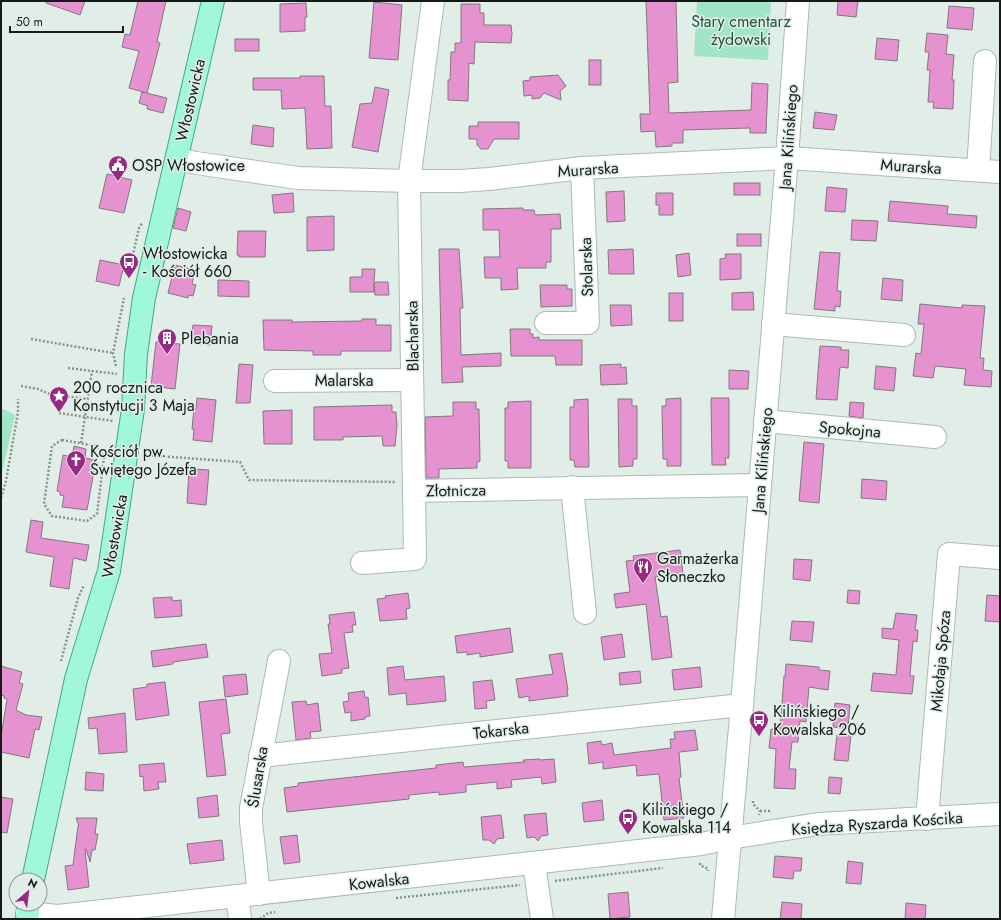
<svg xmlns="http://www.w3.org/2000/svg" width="1001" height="920" font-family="Jost,sans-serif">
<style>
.green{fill:#a0e5c7}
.building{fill:#e692d1;stroke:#82787f}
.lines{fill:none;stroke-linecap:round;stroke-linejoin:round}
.minor-casing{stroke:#adb9b4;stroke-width:24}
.major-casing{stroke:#46a885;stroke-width:24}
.path{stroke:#88928d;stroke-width:2.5;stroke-dasharray:2 2;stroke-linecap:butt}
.minor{stroke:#fff;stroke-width:22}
.major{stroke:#a0f8d9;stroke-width:22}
.labels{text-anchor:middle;stroke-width:3;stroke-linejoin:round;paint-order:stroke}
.park-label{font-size:16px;fill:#1f523f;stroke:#e1eee8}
.street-label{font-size:16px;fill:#151a18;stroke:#e1eee8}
.poi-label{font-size:16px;fill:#151a18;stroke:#e1eee8;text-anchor:start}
</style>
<rect width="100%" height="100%" fill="#e1eee8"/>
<g class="green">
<polygon points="697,1 771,1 768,60 694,56"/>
<polygon points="1,408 15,415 1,477"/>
</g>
<g class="building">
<polygon points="46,1 85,1 80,15 46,3"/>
<polygon points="138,1 166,1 157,42 160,43 147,93 129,88 139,51 122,47 125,34 130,35"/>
<polygon points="646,1 676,1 678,82 668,83 669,113 751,110 752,83 768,84 766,133 750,133 750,128 683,130 683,143 672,143 672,146 656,147 655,131 641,132 640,114 650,114"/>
<polygon points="838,1 858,1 856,17 837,15"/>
<polygon points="374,2 402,5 398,60 369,58"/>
<polygon points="306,3 307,17 305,17 305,31 280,32 280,4"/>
<polygon points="461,4 480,4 480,13 484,13 484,25 511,25 512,34 511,43 475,42 474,64 469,63 468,101 448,100 448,80 450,80 451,52 455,52 455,43 461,43"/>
<polygon points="949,6 974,8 972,30 947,28"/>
<polygon points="927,33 948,35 946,54 954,55 952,80 954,80 953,109 933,108 934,102 928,102 930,70 927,70 929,52 925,52"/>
<polygon points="877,38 899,40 897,61 875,59"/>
<rect x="235" y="39" width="24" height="12"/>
<rect x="589" y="60" width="12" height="25"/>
<polygon points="558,75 566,86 560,91 561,100 544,93 540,98 532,99 532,95 524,96 523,81 530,80 530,77"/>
<polygon points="300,76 324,76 325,106 331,106 332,148 307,149 305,108 282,109 281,90 253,90 253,78 300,78"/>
<polygon points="375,87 389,90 378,152 352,147 360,104 372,103"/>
<polygon points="142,92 167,98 163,113 147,109 148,106 139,103"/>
<polygon points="815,112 837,115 834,130 813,128"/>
<polygon points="478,122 519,122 519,139 494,139 488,149 481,149 477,145 477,139 469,139 469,126 478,126"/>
<polygon points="253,125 274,128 273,147 251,144"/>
<polygon points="107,174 132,180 124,213 99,208"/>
<rect x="734" y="183" width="26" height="12"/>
<polygon points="827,187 847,189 845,212 825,211"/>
<polygon points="624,191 625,221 607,222 606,192"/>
<polygon points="293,193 294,212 274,213 272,195"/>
<polygon points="656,193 673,193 673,215 659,215 659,205 656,205"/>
<polygon points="890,201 948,206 947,214 977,216 976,228 888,221"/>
<polygon points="178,208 191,212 186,231 173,228"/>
<polygon points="523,208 523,210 534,210 535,215 560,214 561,229 551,229 551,262 546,262 546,268 517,268 518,289 501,290 501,278 485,278 484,257 500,257 499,230 483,230 483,209"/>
<polygon points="334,216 334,250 307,251 307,217"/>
<polygon points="852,220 878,221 876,241 851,240"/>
<polygon points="238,231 266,231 265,257 239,257 239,255 237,255"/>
<rect x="737" y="234" width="24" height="12"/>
<polygon points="439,249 459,249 463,308 460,308 461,355 501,353 501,366 462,367 463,382 442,383"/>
<polygon points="633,249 634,274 609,274 608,250"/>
<polygon points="820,252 840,253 837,291 841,291 840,307 835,306 835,311 814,309"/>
<polygon points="689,253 691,275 678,277 676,255"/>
<polygon points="725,254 741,254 741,279 720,280 720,259 726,258"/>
<polygon points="100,260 124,265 119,286 96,281"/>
<polygon points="175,265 195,270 192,284 196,285 193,296 189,295 188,298 168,293"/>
<polygon points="362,269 375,269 374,282 388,282 389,295 375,295 374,283 374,292 350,292 350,277 362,277"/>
<polygon points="883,278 903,280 902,301 881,299"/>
<polygon points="218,280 249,281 249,297 218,296"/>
<polygon points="540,285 567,285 567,289 572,289 572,306 541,307"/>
<polygon points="753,292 754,310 732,310 732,293"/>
<rect x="669" y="293" width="14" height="28"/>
<polygon points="920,304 962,308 962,305 985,306 980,358 984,358 983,370 992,371 991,387 964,385 966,369 935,366 933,378 913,376 916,353 921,354 924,324 918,324"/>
<polygon points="610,305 631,305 632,325 611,326"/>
<polygon points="362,319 376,319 376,325 391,325 391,351 341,351 341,355 313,355 313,351 264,350 263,320 292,320 292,322 362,321"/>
<polygon points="193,325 212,326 210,345 191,343"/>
<polygon points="510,329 530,329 530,334 533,334 533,338 539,337 539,340 582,340 582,365 556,365 555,356 511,356"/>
<polygon points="156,342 180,344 175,389 151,386"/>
<polygon points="820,346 841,347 841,350 849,350 848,368 840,367 837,400 816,399"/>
<polygon points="239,364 253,365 250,403 236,403"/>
<polygon points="621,364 621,368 626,367 627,384 601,385 600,365"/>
<polygon points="876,366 896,368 894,391 874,389"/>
<polygon points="729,370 749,371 748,389 729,389"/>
<polygon points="197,398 216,400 212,442 193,440 194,429 192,429 194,408 196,409"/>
<polygon points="681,398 681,466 667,466 667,459 663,459 662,406 666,406 666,399"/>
<polygon points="711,398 729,398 729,458 725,458 726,465 712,465"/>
<polygon points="588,399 589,467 575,467 574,460 570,460 570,407 574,407 574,400"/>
<polygon points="618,399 632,399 632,406 637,406 637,459 633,459 633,466 619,467"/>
<polygon points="531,401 531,468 508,468 508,461 505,461 505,408 508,408 508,402"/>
<polygon points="453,402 476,402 476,409 479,409 480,461 477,462 477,468 439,469 439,478 426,478 425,417 453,416"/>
<polygon points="850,402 864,403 863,418 849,416"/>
<polygon points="392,405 392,412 396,412 397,425 395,446 383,446 382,436 343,437 343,440 314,440 314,407"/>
<polygon points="292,410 292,444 264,444 263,411"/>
<polygon points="804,442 824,444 819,503 799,501"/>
<polygon points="74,446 86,449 85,458 96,460 87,510 62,507 64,496 60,495 60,492 57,491 63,455 72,457"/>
<polygon points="194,469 209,470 206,505 187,503 189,470"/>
<polygon points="862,479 887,481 886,500 861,498"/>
<polygon points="31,520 43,522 41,538 89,545 86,561 74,558 73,560 69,589 50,586 54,557 26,552"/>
<polygon points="680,550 683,573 655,577 661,617 667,616 672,657 652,660 646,604 616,608 614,594 630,592 626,561 634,560 633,556"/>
<polygon points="794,559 812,560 810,581 793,579"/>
<polygon points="848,590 860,591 859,604 847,603"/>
<polygon points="408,593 410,608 406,609 407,619 380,621 377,599 386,598 385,596"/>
<polygon points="987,595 1000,596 1000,622 985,621"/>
<polygon points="172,597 172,601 181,600 182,616 155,618 153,598"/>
<polygon points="354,612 356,625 352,625 353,632 344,633 349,668 342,669 342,673 322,676 319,654 332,653 328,624 330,624 329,615"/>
<polygon points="896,613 917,615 915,630 918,630 917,642 913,641 910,676 914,676 912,694 871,691 873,673 896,675 899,640 882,638 882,628 893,629"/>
<polygon points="792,621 814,622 812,642 790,640"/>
<polygon points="510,628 513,652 480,657 480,653 467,655 467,652 457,653 455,636"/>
<polygon points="622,634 625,657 604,660 601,637"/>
<polygon points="206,644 208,657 173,662 173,664 153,667 151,651"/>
<polygon points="562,653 568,690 567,690 568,696 529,701 529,696 519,698 516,679 553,674 549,655"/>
<polygon points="786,664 819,667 819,670 830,671 828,690 809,687 806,722 800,721 798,742 792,742 789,769 796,769 795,789 774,788 776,749 769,748 771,729 780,730 784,676 785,677"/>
<polygon points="1,666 22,672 19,683 23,684 16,710 26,715 42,717 39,730 35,729 29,758 1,752 1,737 7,699 4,698 4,696 1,695"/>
<polygon points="403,666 405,680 444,676 446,701 407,705 406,693 389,695 387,668"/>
<polygon points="700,667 702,687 674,690 672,670"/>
<polygon points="640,671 641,683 620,685 619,673"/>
<polygon points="246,674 248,694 225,697 223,676"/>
<polygon points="492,680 495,700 486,701 487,708 475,709 473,682"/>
<polygon points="165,682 169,715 136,720 133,689 147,687 147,684"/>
<polygon points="364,691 365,698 368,697 370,716 365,717 365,719 351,721 351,712 345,713 343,702 349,701 348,693"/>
<polygon points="226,699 230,733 221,734 226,775 207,777 199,702"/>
<polygon points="306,701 307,705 318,703 321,731 310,732 311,738 296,740 292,702"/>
<polygon points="835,703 850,705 848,729 833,727"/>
<polygon points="125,713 127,752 99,754 97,728 89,729 88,718"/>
<polygon points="695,730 698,750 679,752 681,777 679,778 684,818 664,820 659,774 637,776 636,765 603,769 603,762 589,764 587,743 601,741 602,745 612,743 614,755 671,748 670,739 675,739 674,732"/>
<polygon points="837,735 851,736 848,761 834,760"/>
<polygon points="540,759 540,760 554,759 556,782 542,784 541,777 511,780 512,787 497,789 497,782 466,785 466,792 439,795 439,792 409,795 409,799 287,812 284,788 298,786 298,783 436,768 436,765 463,762 464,767 524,762 523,760"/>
<polygon points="164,763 166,782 158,782 159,789 144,791 143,776 140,777 139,765"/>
<polygon points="86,772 104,774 103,791 85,790"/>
<polygon points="829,777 842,778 840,794 828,793"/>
<polygon points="217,795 219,816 199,818 197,798"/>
<polygon points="1,797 13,799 7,833 1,832"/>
<polygon points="602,800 604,820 584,822 582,803"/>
<polygon points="546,813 548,835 541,836 538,841 534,837 527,838 524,815"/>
<polygon points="501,815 504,838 497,839 494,844 489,840 483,840 481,817"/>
<polygon points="76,818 97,818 95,834 98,834 95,850 92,850 90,862 86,849 85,849 89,887 68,890 65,866 73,865 78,826 79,826"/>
<polygon points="297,835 300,862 284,864 280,837"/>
<polygon points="222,840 224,860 190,864 187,844"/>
<polygon points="775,856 802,858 801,871 794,871 793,879 773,877"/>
<polygon points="848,861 863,863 861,884 846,883"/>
<polygon points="628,892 630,917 610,919 608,894"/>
<polygon points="782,902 802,904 801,919 780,919"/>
<polygon points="906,903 926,905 925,919 905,919"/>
</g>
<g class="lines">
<g class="minor-casing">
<g id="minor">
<polyline points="177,159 196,163 298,178 409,181 460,181 489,179 582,168 787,158 1000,172"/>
<polyline points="978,170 985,61"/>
<polyline points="546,323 588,323 582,168"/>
<polyline points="773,324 904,335"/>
<polyline points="275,381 412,380"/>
<polyline points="765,421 935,437"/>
<polyline points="572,487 585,613"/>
<polyline points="414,491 409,181 433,1"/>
<polyline points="362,563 415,559 414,491 760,485"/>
<polyline points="260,756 742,705"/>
<polyline points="927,819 949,554 1000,558"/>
<polyline points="534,864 542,919"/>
<polyline points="259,894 251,822 251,808 279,661"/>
<polyline points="237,896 240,919"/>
<polyline points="27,913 58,916 701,844 730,838 818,824 1000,814"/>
<polyline points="723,919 742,705 787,158 798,1"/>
</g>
</g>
<g class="major-casing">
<g id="major">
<polyline points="33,880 76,679 109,571 133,409 136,354 144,298 213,1"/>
<polyline points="27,919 29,904"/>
</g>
</g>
<g class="path">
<polyline points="130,268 139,228 142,223"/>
<polyline points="31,339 113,353"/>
<polyline points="116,366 113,353 124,298"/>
<polyline points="68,368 117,374"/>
<polyline points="21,386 38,389 50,394 87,399"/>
<polyline points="59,413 113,421"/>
<polygon points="62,440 96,446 104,457 97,514 87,521 52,516 44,504 52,446"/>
<polyline points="81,443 92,371"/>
<polyline points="144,455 240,462 249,480 396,482"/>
<polyline points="1,498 6,481 18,412 18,399"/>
<polyline points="61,661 78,598 84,585"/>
<polyline points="753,801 753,804 760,811 759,815"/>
<polyline points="760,811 772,811"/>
<polyline points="700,863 700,865 708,869 708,871"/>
<polyline points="555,881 663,868"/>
<polyline points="12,896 15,883"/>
<polyline points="396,898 520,885"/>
<polyline points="260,919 268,913 275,912"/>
</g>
<use href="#minor" class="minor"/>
<use href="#major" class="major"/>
</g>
<defs>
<g id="civic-pin" transform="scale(1)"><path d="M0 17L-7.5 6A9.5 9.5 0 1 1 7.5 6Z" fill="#992784" stroke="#e1eee8"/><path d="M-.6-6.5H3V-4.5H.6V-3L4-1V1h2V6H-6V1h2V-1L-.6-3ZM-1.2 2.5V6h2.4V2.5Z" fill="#fff"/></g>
<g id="bus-pin" transform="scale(1)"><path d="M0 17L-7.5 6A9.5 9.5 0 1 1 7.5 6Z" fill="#992784" stroke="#e1eee8"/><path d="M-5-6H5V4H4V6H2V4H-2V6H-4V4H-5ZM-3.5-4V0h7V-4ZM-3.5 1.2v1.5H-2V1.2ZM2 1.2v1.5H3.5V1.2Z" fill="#fff"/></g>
<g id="building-pin" transform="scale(1)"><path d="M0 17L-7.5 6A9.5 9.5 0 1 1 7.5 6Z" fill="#992784" stroke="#e1eee8"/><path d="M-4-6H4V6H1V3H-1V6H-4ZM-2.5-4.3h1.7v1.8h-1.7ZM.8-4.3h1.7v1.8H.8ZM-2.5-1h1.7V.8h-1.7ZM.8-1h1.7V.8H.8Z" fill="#fff"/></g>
<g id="sight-pin" transform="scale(1)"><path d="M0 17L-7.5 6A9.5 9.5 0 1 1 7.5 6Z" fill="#992784" stroke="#e1eee8"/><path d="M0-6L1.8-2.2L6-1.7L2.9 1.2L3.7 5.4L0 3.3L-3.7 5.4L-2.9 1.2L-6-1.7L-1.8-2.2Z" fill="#fff"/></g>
<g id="church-pin" transform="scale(1)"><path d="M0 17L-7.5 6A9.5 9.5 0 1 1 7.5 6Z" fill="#992784" stroke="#e1eee8"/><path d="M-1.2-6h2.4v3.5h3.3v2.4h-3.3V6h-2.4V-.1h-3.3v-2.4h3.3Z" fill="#fff"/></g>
<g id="restaurant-pin" transform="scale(1)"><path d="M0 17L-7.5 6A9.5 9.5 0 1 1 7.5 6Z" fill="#992784" stroke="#e1eee8"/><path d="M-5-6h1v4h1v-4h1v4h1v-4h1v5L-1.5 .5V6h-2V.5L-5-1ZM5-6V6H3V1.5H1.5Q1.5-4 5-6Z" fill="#fff"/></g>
</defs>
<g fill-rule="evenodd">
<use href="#civic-pin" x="118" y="165"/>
<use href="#bus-pin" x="129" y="262"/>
<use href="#building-pin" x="167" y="338"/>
<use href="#sight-pin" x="59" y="396"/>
<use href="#church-pin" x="76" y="460"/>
<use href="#restaurant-pin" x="643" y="567"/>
<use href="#bus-pin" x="759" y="720"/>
<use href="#bus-pin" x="628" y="818"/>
</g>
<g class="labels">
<g class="park-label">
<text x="741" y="27">Stary cmentarz<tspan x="741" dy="18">żydowski</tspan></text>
</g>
<g class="street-label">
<text transform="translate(190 100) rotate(-77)" y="6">Włostowicka</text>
<text transform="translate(788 137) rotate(-86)" y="6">Jana Kilińskiego</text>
<text transform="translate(911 166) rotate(4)" y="6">Murarska</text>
<text transform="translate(588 169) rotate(-4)" y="6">Murarska</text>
<text transform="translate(586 267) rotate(-92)" y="6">Stolarska</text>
<text transform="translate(412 336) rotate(-91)" y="6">Blacharska</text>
<text x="344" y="386">Malarska</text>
<text transform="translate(850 429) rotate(5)" y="6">Spokojna</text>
<text transform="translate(762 460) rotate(-85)" y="6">Jana Kilińskiego</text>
<text transform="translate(456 490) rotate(-1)" y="6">Złotnicza</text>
<text transform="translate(114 536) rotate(-80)" y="6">Włostowicka</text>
<text transform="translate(940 661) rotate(-85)" y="6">Mikołaja Spóza</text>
<text transform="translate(501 730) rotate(-6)" y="6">Tokarska</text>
<text transform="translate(257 777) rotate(-81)" y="6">Ślusarska</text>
<text transform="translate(877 823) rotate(-4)" y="6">Księdza Ryszarda Kościka</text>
<text transform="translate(379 881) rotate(-6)" y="6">Kowalska</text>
</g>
<g class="poi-label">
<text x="132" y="171">OSP Włostowice</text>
<text x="143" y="259">Włostowicka<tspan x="143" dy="18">- Kościół 660</tspan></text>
<text x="181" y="344">Plebania</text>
<text x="73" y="393">200 rocznica<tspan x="73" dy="18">Konstytucji 3 Maja</tspan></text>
<text x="90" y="457">Kościół pw.<tspan x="90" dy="18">Świętego Józefa</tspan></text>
<text x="657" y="564">Garmażerka<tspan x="657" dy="18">Słoneczko</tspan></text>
<text x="773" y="717">Kilińskiego /<tspan x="773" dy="18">Kowalska 206</tspan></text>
<text x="642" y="815">Kilińskiego /<tspan x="642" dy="18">Kowalska 114</tspan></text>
</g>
</g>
<rect width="1001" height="920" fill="none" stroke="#151a18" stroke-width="4"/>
<g transform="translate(28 892) rotate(28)"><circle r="19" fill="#e1eee8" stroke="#8f9995"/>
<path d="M0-3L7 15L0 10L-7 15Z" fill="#992784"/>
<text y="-6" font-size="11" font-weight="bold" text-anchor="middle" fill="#151a18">N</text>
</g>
<path d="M10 26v6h113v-6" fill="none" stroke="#151a18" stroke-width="2"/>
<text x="16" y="26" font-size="12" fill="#151a18" stroke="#e1eee8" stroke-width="3" paint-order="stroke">50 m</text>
</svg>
